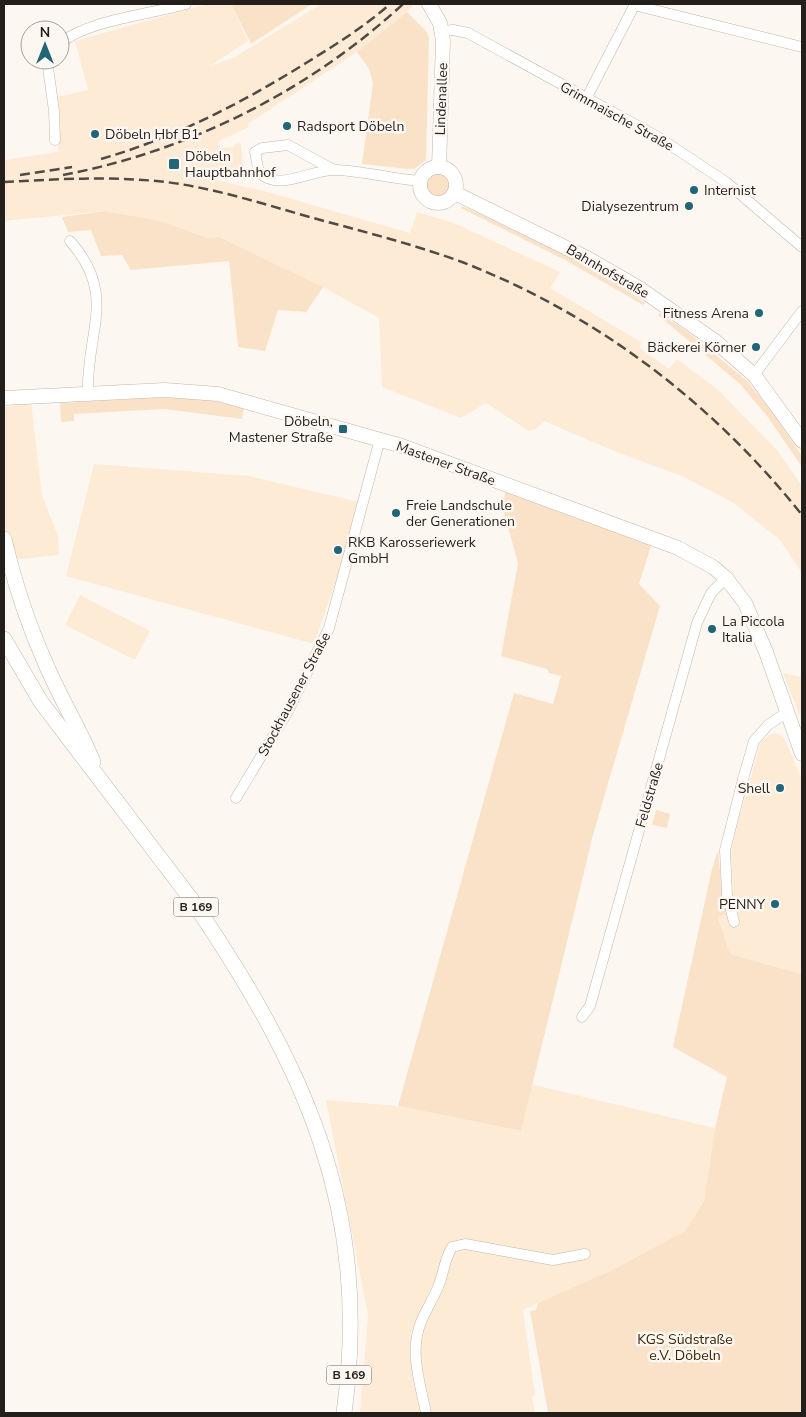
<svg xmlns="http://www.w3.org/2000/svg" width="806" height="1417" font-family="'Nunito Sans',sans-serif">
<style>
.built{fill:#feebd5}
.green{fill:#fae2c8}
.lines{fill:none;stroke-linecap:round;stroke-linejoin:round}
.street-casing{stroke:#c4b6a8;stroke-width:11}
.secondary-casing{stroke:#c4b6a8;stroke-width:15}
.primary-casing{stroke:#c4b6a8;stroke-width:16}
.street{stroke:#fff;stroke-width:10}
.secondary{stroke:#fff;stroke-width:14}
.primary{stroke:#fff;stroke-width:15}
.rail{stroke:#504a45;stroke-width:2.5;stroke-dasharray:10 5;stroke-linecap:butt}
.poi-dot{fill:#216577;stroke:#fdf7f1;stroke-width:2}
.labels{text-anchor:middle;stroke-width:5;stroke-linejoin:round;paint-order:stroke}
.shield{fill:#fdf7f1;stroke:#65605a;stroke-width:1}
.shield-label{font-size:12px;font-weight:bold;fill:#241f1a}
.street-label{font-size:14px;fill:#241f1a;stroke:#fdf7f1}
.poi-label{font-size:14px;fill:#241f1a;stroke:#fdf7f1;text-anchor:start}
.park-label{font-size:14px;fill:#3d2607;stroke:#fdf7f1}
</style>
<rect width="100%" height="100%" fill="#fdf7f1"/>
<g class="built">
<polygon points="207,4 231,4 248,41 210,66 235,57 321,4 414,4 407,12 357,52 248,124 249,127 219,141 220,148 234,147 234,144 241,143 244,172 236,173 236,170 221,171 199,173 199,176 264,191 410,233 417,212 454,223 560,272 550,288 641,342 640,348 669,369 677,359 717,389 777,450 802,486 802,573 780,540 732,502 684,477 614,451 544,421 536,429 529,431 486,403 461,418 382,387 379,318 323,287 219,237 208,238 161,221 105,211 4,221 4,160 58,152 57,97 88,90 75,41"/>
<polygon points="31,402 42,495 58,536 59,553 58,555 12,560 4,519 4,408"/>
<polygon points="94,464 249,476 363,503 314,644 66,576"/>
<polygon points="80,595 150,631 135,660 65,625"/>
<polygon points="783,673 802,677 802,723 796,706"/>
<polygon points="778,733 784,738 802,779 802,974 730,954 718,916 734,911 731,852 736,828 761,742 771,734"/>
<polygon points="530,1084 715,1128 704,1201 685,1231 612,1270 523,1310 535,1395 532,1397 535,1413 360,1413 368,1315 326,1100 398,1106 520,1131"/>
</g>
<g class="green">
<polygon points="231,4 312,4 251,44"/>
<polygon points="407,12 427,32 429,38 426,160 414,169 408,169 362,164 373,83 369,69 357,52"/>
<circle cx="438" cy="186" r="12"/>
<polygon points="462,206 555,247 612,279 645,303 643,305 567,261 461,208"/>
<polygon points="105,211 161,221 208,238 219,237 323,287 306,312 278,310 265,351 238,347 229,261 131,270 122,255 101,256 91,230 68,232 62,217"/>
<polygon points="659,313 688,332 747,381 770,409 802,456 802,467 767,416 740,384 658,315"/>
<polygon points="167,397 206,399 244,408 242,419 164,409 74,414 74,421 61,422 60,403"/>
<polygon points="505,492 651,546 639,584 660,606 593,835 521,1131 398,1106 514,693 553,704 561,676 549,673 547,669 501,656 518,563 503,509"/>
<polygon points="656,810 670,814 667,828 652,825"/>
<polygon points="718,850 722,893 726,914 718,917 730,954 802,974 802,1413 548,1413 530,1311 536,1310 538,1303 612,1270 685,1231 704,1201 715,1128 727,1077 673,1047 712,869"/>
</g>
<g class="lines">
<g class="street-casing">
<g id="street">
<polyline points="634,5 802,47"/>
<polyline points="442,31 453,30 468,33 658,137 726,182 802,247"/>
<path d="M60,43C92,19 148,15 186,4"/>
<polyline points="47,60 54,111 55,140"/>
<polyline points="586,99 635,4"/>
<path d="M334,170L288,145L262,148L255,152L259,173C282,192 309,169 336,170C364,171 392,179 420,181"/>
<path d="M70,241C118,295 86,332 88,392"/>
<polyline points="754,375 802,311"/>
<polyline points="236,798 287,713 329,628 380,439"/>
<polyline points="734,922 727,894 725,850 743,779 754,741 768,725 786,713"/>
<polyline points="582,1017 590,1006 697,623 711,593 726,578"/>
<path d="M426,1413C420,1383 409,1351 421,1322C426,1310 433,1299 438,1287C444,1273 444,1260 452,1247L465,1244L553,1260L585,1254"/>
</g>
</g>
<g class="secondary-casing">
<g id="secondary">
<polyline points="429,4 440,23 443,41 439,167"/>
<circle cx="438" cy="185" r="18"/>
<polyline points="455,193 589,259 639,288 715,341 754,375 802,441"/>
<polyline points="4,398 165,390 218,394 402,446 678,548 713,567 726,578 745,603 766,652 802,754"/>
</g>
</g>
<g class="primary-casing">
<g id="primary">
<path d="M4,539C14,581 27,622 45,662C59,696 79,728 93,762"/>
<path d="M4,639L41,702L191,899C304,1065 372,1208 344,1413"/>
</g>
</g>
<use href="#street" class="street"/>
<use href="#secondary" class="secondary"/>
<use href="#primary" class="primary"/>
<g class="rail">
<path d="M101,159C174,138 242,103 306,63C335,45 364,27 390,4"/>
<polyline points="20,175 72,167"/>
<path d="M63,175C189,151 309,91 403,4"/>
<path d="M4,182C57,179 113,176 166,182C221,189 275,208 328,222C373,234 418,246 462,262C596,314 713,403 802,515"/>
</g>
</g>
<g class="poi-dot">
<circle cx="287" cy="126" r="5"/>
<circle cx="95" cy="134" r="5"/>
<rect x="168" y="158" width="12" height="12" rx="2.5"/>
<circle cx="694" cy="190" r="5"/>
<circle cx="689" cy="206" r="5"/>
<circle cx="759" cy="313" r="5"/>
<circle cx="756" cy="347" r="5"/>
<rect x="338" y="424" width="10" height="10" rx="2.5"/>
<circle cx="396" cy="513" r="5"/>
<circle cx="338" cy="550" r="5"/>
<circle cx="712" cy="629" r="5"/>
<circle cx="780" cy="788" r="5"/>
<circle cx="775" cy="904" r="5"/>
</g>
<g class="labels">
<g class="shield">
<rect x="173.5" y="897.5" width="45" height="19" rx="4"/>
<rect x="326.5" y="1365.5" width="45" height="19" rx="4"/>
</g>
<g class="shield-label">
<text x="196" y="911">B 169</text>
<text x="349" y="1379">B 169</text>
</g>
<g class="street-label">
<text transform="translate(441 99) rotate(-88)" y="5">Lindenallee</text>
<text transform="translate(617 116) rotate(29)" y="5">Grimmaische Straße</text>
<text transform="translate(608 271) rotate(30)" y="5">Bahnhofstraße</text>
<text transform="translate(446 463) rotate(20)" y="5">Mastener Straße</text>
<text transform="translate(294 694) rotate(-62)" y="5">Stockhausener Straße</text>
<text transform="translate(649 795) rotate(-74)" y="5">Feldstraße</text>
</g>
<g class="poi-label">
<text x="297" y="131">Radsport Döbeln</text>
<text x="105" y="139">Döbeln Hbf B1</text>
<text x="185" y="161">Döbeln<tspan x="185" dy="16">Hauptbahnhof</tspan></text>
<text x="704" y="195">Internist</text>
<text x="679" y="211" text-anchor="end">Dialysezentrum</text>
<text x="749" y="318" text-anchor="end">Fitness Arena</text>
<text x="746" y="352" text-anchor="end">Bäckerei Körner</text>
<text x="333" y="426" text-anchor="end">Döbeln,<tspan x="333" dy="16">Mastener Straße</tspan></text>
<text x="406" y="510">Freie Landschule<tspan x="406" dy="16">der Generationen</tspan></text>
<text x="348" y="547">RKB Karosseriewerk<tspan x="348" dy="16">GmbH</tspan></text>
<text x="722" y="626">La Piccola<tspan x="722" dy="16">Italia</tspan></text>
<text x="770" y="793" text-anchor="end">Shell</text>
<text x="765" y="909" text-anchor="end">PENNY</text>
</g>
<g class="park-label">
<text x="685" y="1344">KGS Südstraße<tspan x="685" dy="16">e.V. Döbeln</tspan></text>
</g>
</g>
<rect width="806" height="1417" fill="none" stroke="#241f1a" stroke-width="10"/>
<g transform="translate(45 45)"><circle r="24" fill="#fdf7f1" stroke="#a6a19b"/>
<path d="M0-4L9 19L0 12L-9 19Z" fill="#216577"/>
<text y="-8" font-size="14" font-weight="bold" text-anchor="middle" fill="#241f1a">N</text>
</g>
</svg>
